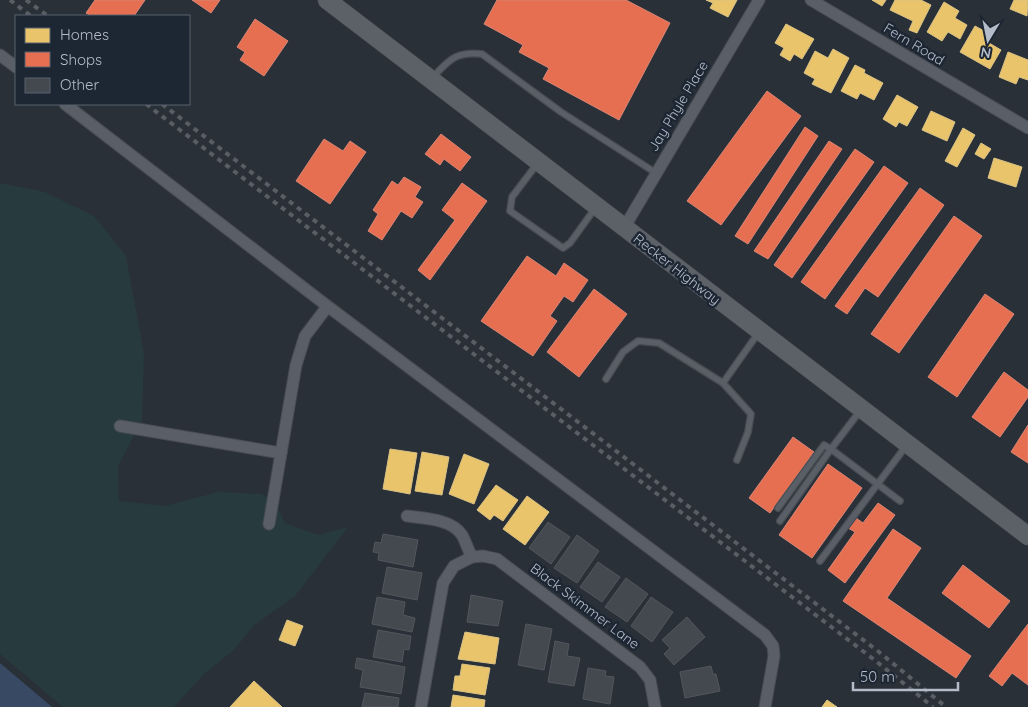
<svg xmlns="http://www.w3.org/2000/svg" width="1028" height="707" font-family="Quicksand,sans-serif">
<style>
.green{fill:#273a3e}
.water{fill:#384963}
.homes{fill:#e9c46a;stroke:#d9c286}
.shops{fill:#e76f51;stroke:#d88675}
.building{fill:#444950;stroke:#52575f}
.lines{fill:none;stroke-linecap:round;stroke-linejoin:round}
.service-casing{stroke:#484c53;stroke-width:8}
.minor-casing{stroke:#484c53;stroke-width:13}
.primary-casing{stroke:#484c55;stroke-width:19}
.service{stroke:#5a5e66;stroke-width:5.5}
.minor{stroke:#5a5e66;stroke-width:11}
.primary{stroke:#5c6168;stroke-width:18}
.rail{stroke:#595d64;stroke-width:4;stroke-dasharray:5 5;stroke-linecap:butt}
.labels{text-anchor:middle;stroke-width:5;stroke-linejoin:round;paint-order:stroke}
.street-label{font-size:14px;fill:#b4bcc9;stroke:#1d2633}
</style>
<rect width="100%" height="100%" fill="#2a3038"/>
<polygon class="green" points="0,183 45,192 94,216 126,256 144,354 142,420 118,466 119,501 165,506 218,492 262,494 277,507 285,523 318,535 348,527 295,596 254,625 234,650 205,673 174,707 63,707 0,654"/>
<polygon class="water" points="0,663 52,707 0,707"/>
<g class="homes">
<polygon points="706,0 737,0 728,17 710,8 713,3"/>
<polygon points="872,0 886,0 882,6"/>
<polygon points="895,0 921,0 931,5 917,33 909,30 913,21 890,10"/>
<polygon points="1014,0 1028,0 1027,16 1010,9"/>
<polygon points="944,2 959,11 955,18 967,25 960,39 948,32 942,41 927,32"/>
<polygon points="786,24 814,39 802,59 794,54 790,61 780,55 784,48 775,43"/>
<polygon points="975,26 988,33 984,40 1001,50 990,69 960,52"/>
<polygon points="833,49 849,58 831,93 812,84 815,79 804,73 815,51 828,58"/>
<polygon points="1008,52 1028,60 1028,80 1019,77 1016,84 999,77"/>
<polygon points="855,65 865,70 864,73 883,83 874,100 860,93 857,99 841,91"/>
<polygon points="897,95 918,107 907,126 899,122 896,127 883,119"/>
<polygon points="931,111 955,122 947,141 922,130"/>
<polygon points="963,128 975,135 957,167 945,161"/>
<polygon points="981,143 991,149 984,159 975,154"/>
<polygon points="994,158 1022,167 1016,187 988,178"/>
<polygon points="390,449 417,453 410,494 383,489"/>
<polygon points="422,452 449,457 442,495 415,491"/>
<polygon points="464,454 489,464 474,504 449,494"/>
<polygon points="496,485 518,500 503,521 494,515 490,520 477,510"/>
<polygon points="527,496 549,512 525,545 503,529"/>
<polygon points="287,620 303,626 295,646 279,640"/>
<polygon points="465,632 499,638 495,664 458,659"/>
<polygon points="462,664 490,668 485,695 453,690 455,676 460,676"/>
<polygon points="254,681 282,707 230,707"/>
<polygon points="453,695 485,700 484,707 451,707"/>
<polygon points="827,700 837,707 822,707"/>
</g>
<g class="shops">
<polygon points="95,0 145,0 134,16 91,16 86,13"/>
<polygon points="192,0 220,0 211,13"/>
<polygon points="497,0 626,0 670,23 619,120 543,79 549,68 519,52 523,45 484,24"/>
<polygon points="255,19 288,41 264,76 240,60 245,52 237,47"/>
<polygon points="767,91 801,116 721,225 687,201"/>
<polygon points="805,127 818,136 748,244 735,236"/>
<polygon points="441,134 471,157 460,171 444,159 440,165 425,154"/>
<polygon points="324,139 343,151 350,141 366,152 330,204 296,181"/>
<polygon points="829,141 842,149 768,259 754,251"/>
<polygon points="855,149 874,162 792,278 774,265"/>
<polygon points="884,166 908,183 825,299 801,282"/>
<polygon points="404,177 421,187 415,197 423,202 412,218 401,211 382,240 368,231 378,214 373,210 392,181 398,185"/>
<polygon points="462,183 487,201 430,280 418,270 455,220 442,210"/>
<polygon points="920,188 944,205 878,297 865,288 847,314 835,306"/>
<polygon points="954,216 982,236 899,353 871,334"/>
<polygon points="527,256 556,276 564,263 588,280 573,302 564,296 550,316 557,321 533,356 481,321"/>
<polygon points="594,289 627,314 579,377 547,352"/>
<polygon points="985,294 1014,314 957,397 928,377"/>
<polygon points="1004,372 1028,390 1028,397 1000,437 972,417"/>
<polygon points="1028,425 1028,463 1011,452"/>
<polygon points="793,437 814,452 770,513 749,498"/>
<polygon points="828,464 862,488 812,558 779,535"/>
<polygon points="878,503 895,515 845,583 828,570 855,532 848,528 856,518 863,523"/>
<polygon points="893,529 921,548 887,598 971,656 956,678 843,601"/>
<polygon points="963,565 1010,601 989,628 942,593"/>
<polygon points="1028,624 1028,685 1012,673 1002,686 989,676"/>
</g>
<g class="building">
<polygon points="548,522 570,537 551,564 529,548"/>
<polygon points="383,534 418,540 413,567 378,560 379,553 373,552 375,542 381,543"/>
<polygon points="577,535 599,551 577,583 554,568"/>
<polygon points="598,562 620,577 602,602 580,587"/>
<polygon points="387,567 422,573 417,600 382,593"/>
<polygon points="626,578 648,594 627,622 605,607"/>
<polygon points="471,595 503,601 498,626 467,622"/>
<polygon points="377,597 405,602 403,615 415,618 412,632 372,624"/>
<polygon points="651,597 673,612 652,642 631,626"/>
<polygon points="687,617 705,637 674,665 664,654 670,648 662,640"/>
<polygon points="526,624 552,629 544,670 518,665"/>
<polygon points="378,630 411,636 409,650 404,649 402,662 373,657"/>
<polygon points="555,641 569,644 567,656 580,658 574,686 548,682"/>
<polygon points="357,658 405,667 401,694 360,687 363,670 355,668"/>
<polygon points="711,666 713,674 716,674 720,691 685,698 680,672"/>
<polygon points="588,668 606,671 605,676 614,677 610,704 583,699"/>
<polygon points="365,693 399,698 398,707 362,707"/>
</g>
<g class="lines">
<g class="service-casing">
<g id="service">
<path d="M432,78C449,60 456,51 482,54L561,112L656,173"/>
<polyline points="537,164 512,197 510,211 563,248 570,243 596,207"/>
<polyline points="606,379 623,352 638,341 659,343 723,383"/>
<polyline points="860,411 831,449 900,501"/>
<polyline points="737,460 748,432 751,414 723,383 759,332"/>
<polyline points="778,508 824,445 831,449 780,521"/>
<polyline points="820,561 906,446"/>
</g>
</g>
<g class="minor-casing">
<g id="minor">
<polyline points="811,0 1028,128"/>
<polyline points="0,55 16,67"/>
<polyline points="65,104 326,305 765,635 773,646 774,656 765,707"/>
<polyline points="624,228 759,0"/>
<polyline points="120,426 281,453"/>
<path d="M407,516C424,518 452,519 462,535C466,542 468,550 472,557L483,556L497,559L640,667L650,680L655,707"/>
<polyline points="269,524 296,365 305,336 327,307"/>
<polyline points="421,707 443,583 454,566 472,557"/>
</g>
</g>
<g class="primary-casing">
<polyline id="primary" points="327,0 1028,536"/>
</g>
<use href="#service" class="service"/>
<use href="#minor" class="minor"/>
<use href="#primary" class="primary"/>
<g class="rail">
<polyline points="10,0 31,16"/>
<polyline points="26,0 48,16"/>
<polyline points="146,104 872,658 933,707"/>
<polyline points="162,104 879,652 946,707"/>
</g>
</g>
<g class="labels">
<g class="street-label">
<text transform="translate(914 44) rotate(31)" y="5">Fern Road</text>
<text transform="translate(678 106) rotate(-59)" y="5">Jay Phyle Place</text>
<text transform="translate(677 269) rotate(38)" y="5">Recker Highway</text>
<text transform="translate(585 606) rotate(37)" y="5">Black Skimmer Lane</text>
</g>
</g>
<rect x="15" y="15" width="175" height="90" fill="#1d2633" stroke="#59626f"/>
<rect x="25" y="28" width="25" height="15" fill="#e9c46a" stroke="#59626f"/>
<text x="60" y="40" font-size="15" fill="#b4bcc9">Homes</text>
<rect x="25" y="52" width="25" height="15" fill="#e76f51" stroke="#59626f"/>
<text x="60" y="65" font-size="15" fill="#b4bcc9">Shops</text>
<rect x="25" y="78" width="25" height="15" fill="#444950" stroke="#59626f"/>
<text x="60" y="90" font-size="15" fill="#b4bcc9">Other</text>
<g transform="translate(988 40) rotate(190)" stroke="#1d2633" stroke-width="4" paint-order="stroke">
<path d="M0-4L9 19L0 12L-9 19Z" fill="#b4bcc9"/>
<text y="-8" font-size="14" font-weight="bold" text-anchor="middle" fill="#b4bcc9">N</text>
</g>
<path d="M853 682v8h105v-8" fill="none" stroke="#b4bcc9" stroke-width="2.5"/>
<text x="860" y="682" font-size="15" fill="#b4bcc9" stroke="#1d2633" stroke-width="4" paint-order="stroke">50 m</text>
</svg>
